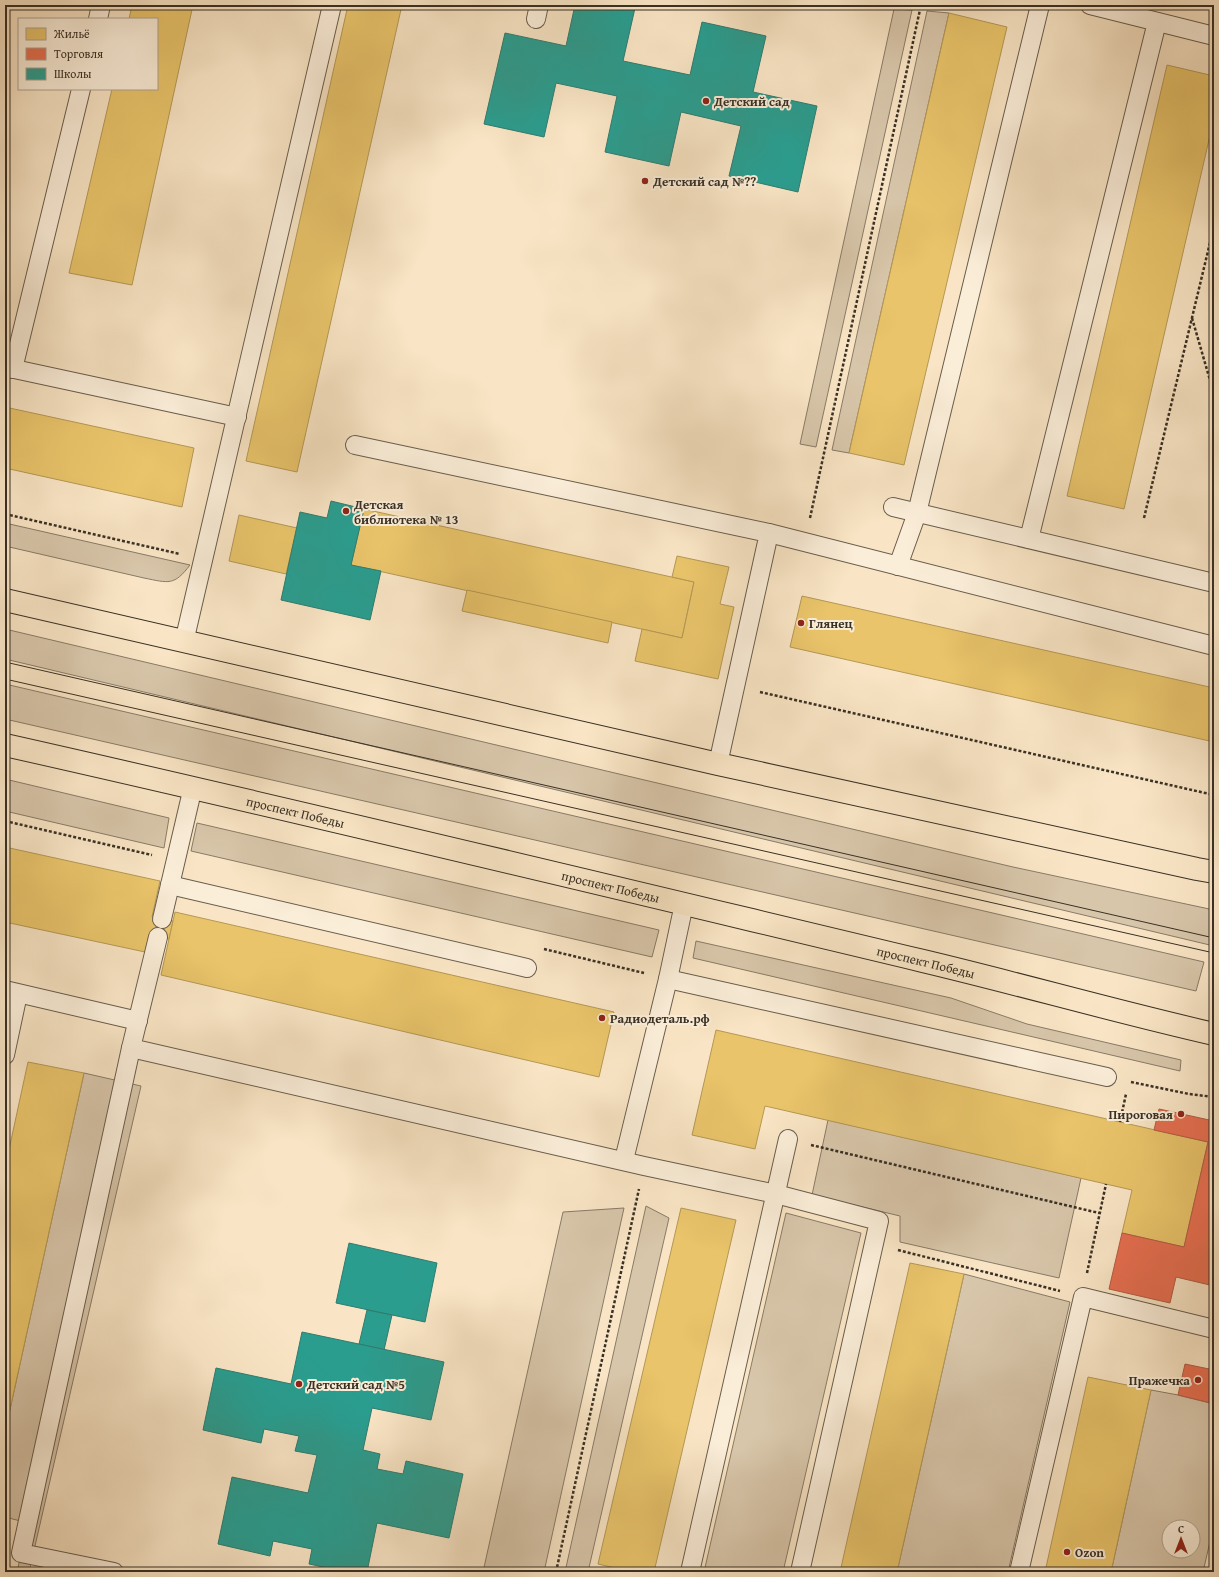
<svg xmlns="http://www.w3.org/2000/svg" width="1219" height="1577" font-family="'Gentium Book Plus',serif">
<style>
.green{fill:#d8c6aa;stroke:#887b68;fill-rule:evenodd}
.homes{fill:#e9c46a;stroke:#b49855}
.shops{fill:#e76f51;stroke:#b35c44}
.schools{fill:#2a9d8f;stroke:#2e7c6f}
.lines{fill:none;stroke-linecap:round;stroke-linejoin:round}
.lane-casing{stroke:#695d4d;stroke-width:20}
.primary-casing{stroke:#393025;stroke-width:24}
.path{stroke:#393025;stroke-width:2.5;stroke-dasharray:3 2;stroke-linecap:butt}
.lane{stroke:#fbeed9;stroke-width:18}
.primary{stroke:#f9e5c5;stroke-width:22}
.tram{stroke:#393025;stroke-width:1}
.poi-dot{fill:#8f2418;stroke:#fbeed9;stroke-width:1.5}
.labels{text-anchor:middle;stroke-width:4;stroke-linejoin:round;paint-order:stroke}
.poi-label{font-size:13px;font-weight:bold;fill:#393025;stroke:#fbeed9;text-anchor:start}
.street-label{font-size:13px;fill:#393025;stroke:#fbeed9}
</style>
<rect width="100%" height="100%" fill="#f9e5c5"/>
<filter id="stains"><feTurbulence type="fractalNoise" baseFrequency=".005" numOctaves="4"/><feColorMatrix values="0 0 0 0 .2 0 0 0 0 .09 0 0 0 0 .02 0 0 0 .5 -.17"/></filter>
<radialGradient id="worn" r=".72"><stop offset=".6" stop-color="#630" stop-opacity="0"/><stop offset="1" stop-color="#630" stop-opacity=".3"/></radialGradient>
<g class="green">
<polygon points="894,9 912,10 816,447 800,444"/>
<polygon points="927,11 949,13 849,453 832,450"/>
<path d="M5,523L190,565C174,586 169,583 144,578L5,546Z"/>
<polygon points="5,629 1013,867 1214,910 1214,946 5,659"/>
<polygon points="5,684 1204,962 1196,991 5,719"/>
<polygon points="5,779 169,818 164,848 5,811"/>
<polygon points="197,823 659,930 652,957 191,851"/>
<polygon points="696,941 951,998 1027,1024 1181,1060 1180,1071 693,958"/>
<polygon points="84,1073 141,1086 29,1572 17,1572 28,1523 5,1517 5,1432"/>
<polygon points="828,1120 1081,1178 1059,1278 900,1242 900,1216 812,1195"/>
<polygon points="646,1206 669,1218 588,1572 565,1572"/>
<polygon points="624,1208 544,1572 483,1572 563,1212"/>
<polygon points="786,1213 861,1233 783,1572 704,1572"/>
<polygon points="964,1274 1070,1302 1008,1572 897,1572"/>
<path d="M1151,1390L1178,1395L1214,1404V1524L1203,1572H1111ZM1169,1527H1193V1551H1169Z"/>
</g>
<g class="homes">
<polygon points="5,5 9,5 5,25"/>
<polygon points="132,5 193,5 132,285 69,273 112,89 157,89 157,19 129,19"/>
<polygon points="348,5 402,5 297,472 246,461"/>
<polygon points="949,13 1007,27 904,465 849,453"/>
<polygon points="1167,65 1214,76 1214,118 1124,509 1067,496"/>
<polygon points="5,407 194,448 182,507 5,468"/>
<polygon points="364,509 694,582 682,638 351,565"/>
<polygon points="239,515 297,528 286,574 229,561"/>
<polygon points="677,556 729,567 720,604 734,607 718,679 635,661 642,629 682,638 694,582 672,577"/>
<polygon points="467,590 612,622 608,643 462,611"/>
<polygon points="802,596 1214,688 1214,742 790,647"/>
<polygon points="5,847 160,881 152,917 173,921 169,939 149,935 145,952 5,922"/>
<polygon points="175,912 614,1012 599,1077 161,975"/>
<polygon points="716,1030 1208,1142 1184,1247 1122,1233 1132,1190 765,1106 755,1149 692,1135"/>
<polygon points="28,1062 84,1073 5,1432 5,1168"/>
<polygon points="681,1208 736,1220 654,1572 632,1572 598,1564"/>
<polygon points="910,1263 964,1274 897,1572 840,1572"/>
<polygon points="1088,1377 1151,1390 1111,1572 1045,1572"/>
</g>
<g class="shops">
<polygon points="1159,1109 1214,1121 1214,1286 1176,1277 1170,1303 1109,1289 1122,1233 1184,1247 1208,1142 1154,1130"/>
<polygon points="1185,1364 1214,1370 1214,1389 1211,1403 1178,1395"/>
</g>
<g class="schools">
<polygon points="575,5 622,5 635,8 623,61 690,75 702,22 766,36 753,92 817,106 798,192 729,176 741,126 681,112 669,166 605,152 617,96 556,83 544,137 484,124 505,33 566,46"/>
<polygon points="331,501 364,509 351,565 381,571 370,620 281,600 300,512 327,518"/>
<polygon points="349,1243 437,1263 425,1322 336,1303"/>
<polygon points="367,1310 392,1315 384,1350 359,1344"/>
<polygon points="302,1332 444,1362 431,1420 372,1408 363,1450 380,1454 377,1469 403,1474 406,1461 463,1474 449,1538 377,1523 367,1572 347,1572 309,1564 312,1549 273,1541 270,1556 218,1544 232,1477 308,1493 317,1455 295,1451 299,1436 264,1429 261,1443 203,1430 216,1368 291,1384"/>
</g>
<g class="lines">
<g class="lane-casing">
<g id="lane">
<polyline points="1090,5 1214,36"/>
<polyline points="98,19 101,5"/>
<polyline points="536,19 539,5"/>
<polyline points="5,367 237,417"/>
<polyline points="13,369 81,89"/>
<polyline points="355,445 769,533 718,764"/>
<polyline points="893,507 1214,583"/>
<polyline points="769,533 1214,646"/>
<polyline points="1029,539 1157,22"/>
<polyline points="898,566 917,513 1040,5"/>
<polyline points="184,642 332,5"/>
<polyline points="170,885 527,968"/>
<polyline points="162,919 193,787"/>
<polyline points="158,937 131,1048 644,1166 776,1194 879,1221 800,1572"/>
<polyline points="668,979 1107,1077"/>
<polyline points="5,990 138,1021"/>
<polyline points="5,1055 18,994"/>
<polyline points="624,1160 668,979 684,904"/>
<polyline points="114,1572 21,1553 131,1048"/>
<polyline points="690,1572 788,1139"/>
<polyline points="1019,1572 1083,1297 1214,1329"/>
</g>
</g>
<g class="primary-casing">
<g id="primary">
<polyline points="5,600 718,764 1197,869 1214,872"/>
<path id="s1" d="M5,745C312,814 617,888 923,961C1020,984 1117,1012 1214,1034"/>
</g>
</g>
<g class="path">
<polyline points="1192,318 1214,394"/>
<polyline points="5,514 180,554"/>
<polyline points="810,518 921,5"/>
<polyline points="1144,518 1214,226"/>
<polyline points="760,692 1214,795"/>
<polyline points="5,821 152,855"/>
<polyline points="544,949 644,973"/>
<polyline points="1131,1082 1189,1094 1214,1097"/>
<polyline points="1120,1122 1126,1094"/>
<polyline points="811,1145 1099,1213"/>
<polyline points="898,1250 1060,1291"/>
<polyline points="1087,1273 1106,1184"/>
<polyline points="556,1572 639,1189"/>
</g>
<use href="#lane" class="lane"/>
<use href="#primary" class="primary"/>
<g class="tram">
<polyline points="5,662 1214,938"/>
<polyline points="5,679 1214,953"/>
</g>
</g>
<g class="poi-dot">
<circle cx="706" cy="101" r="4"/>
<circle cx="645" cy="181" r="4"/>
<circle cx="346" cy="511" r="4"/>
<circle cx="801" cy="623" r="4"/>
<circle cx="602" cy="1018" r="4"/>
<circle cx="1181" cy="1114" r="4"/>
<circle cx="1198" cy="1380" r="4"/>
<circle cx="299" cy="1384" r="4"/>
<circle cx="1067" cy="1552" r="4"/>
</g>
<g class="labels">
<g class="poi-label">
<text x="714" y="106">Детский сад</text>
<text x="653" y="186">Детский сад №??</text>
<text x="354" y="509">Детская<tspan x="354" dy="15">библиотека № 13</tspan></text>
<text x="809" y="628">Глянец</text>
<text x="610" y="1023">Радиодеталь.рф</text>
<text x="1173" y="1119" text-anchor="end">Пироговая</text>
<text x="1190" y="1385" text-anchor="end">Пражечка</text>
<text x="307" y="1389">Детский сад №5</text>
<text x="1075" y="1557">Ozon</text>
</g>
<g class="street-label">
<text dy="5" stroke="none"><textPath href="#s1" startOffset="298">проспект Победы</textPath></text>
<text dy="5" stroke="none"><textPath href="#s1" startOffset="622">проспект Победы</textPath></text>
<text dy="5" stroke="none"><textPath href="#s1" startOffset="946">проспект Победы</textPath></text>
</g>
</g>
<rect width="1219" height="1577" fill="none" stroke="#f9e5c5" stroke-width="20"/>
<rect x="6" y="6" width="1207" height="1565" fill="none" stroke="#393025" stroke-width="2"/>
<rect x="10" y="10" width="1199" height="1557" fill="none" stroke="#393025"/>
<rect x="18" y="18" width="140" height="72" fill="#fbeed9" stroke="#ada291"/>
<rect x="26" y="28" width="20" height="12" fill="#e9c46a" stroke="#ada291"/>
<text x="54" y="38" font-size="12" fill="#393025">Жильё</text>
<rect x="26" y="48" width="20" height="12" fill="#e76f51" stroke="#ada291"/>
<text x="54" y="58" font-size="12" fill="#393025">Торговля</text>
<rect x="26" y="68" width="20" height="12" fill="#2a9d8f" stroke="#ada291"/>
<text x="54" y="78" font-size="12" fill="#393025">Школы</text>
<g transform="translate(1181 1539)"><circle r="19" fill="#fbeed9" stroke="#ada291"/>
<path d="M0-3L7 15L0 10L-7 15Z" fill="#8f2418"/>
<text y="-6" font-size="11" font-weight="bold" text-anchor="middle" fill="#393025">С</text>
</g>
<rect width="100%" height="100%" filter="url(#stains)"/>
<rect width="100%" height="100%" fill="url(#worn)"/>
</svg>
